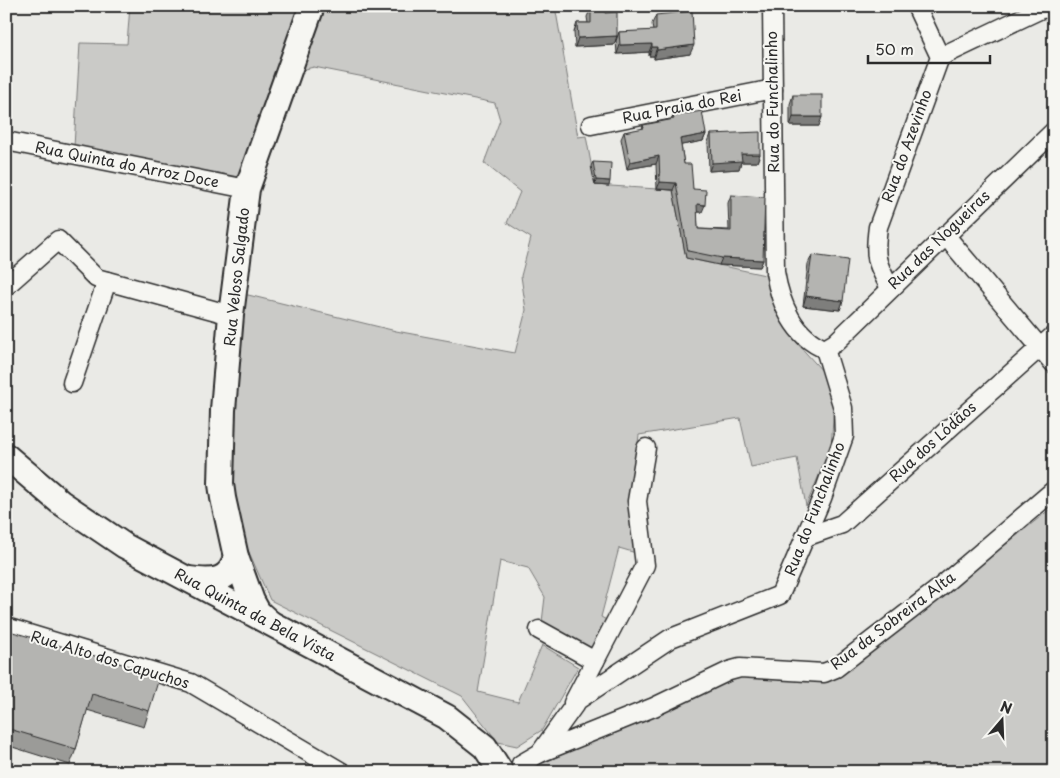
<svg xmlns="http://www.w3.org/2000/svg" width="1060" height="778" font-family="'Playpen Sans',sans-serif">
<style>
.green{fill:#cacac7;stroke:#7a7a79}
.lines{fill:none;stroke-linecap:round;stroke-linejoin:round}
.street-casing{stroke:#2b2b2b;stroke-width:21}
.secondary-casing{stroke:#2b2b2b;stroke-width:28}
.street{stroke:#f6f6f2;stroke-width:18}
.secondary{stroke:#f6f6f2;stroke-width:24}
.wall{fill:#9b9b98;stroke:#2b2b2b}
.shaded-wall{fill:#7e7e7c;stroke:#2b2b2b}
.building{fill:#b4b4b1;stroke:#2b2b2b}
.labels{text-anchor:middle;stroke-width:4;stroke-linejoin:round;paint-order:stroke}
.street-label{font-size:15px;fill:#2b2b2b;stroke:#f6f6f2}
</style>
<rect width="100%" height="100%" fill="#eaeae6"/>
<filter id="ink" filterUnits="userSpaceOnUse"><feTurbulence type="fractalNoise" baseFrequency=".02" numOctaves="2"/><feDisplacementMap in="SourceGraphic" scale="10" xChannelSelector="R" yChannelSelector="G"/><feConvolveMatrix kernelMatrix="1 2 1 2 8 2 1 2 1" color-interpolation-filters="sRGB"/></filter>
<g filter="url(#ink)">
<g class="green">
<polygon points="130,6 304,6 244,182 74,147 80,43 127,44"/>
<polygon points="320,6 555,6 578,137 586,136 595,185 673,190 686,258 765,275 784,323 797,343 824,373 834,407 831,447 806,506 797,458 751,467 740,418 639,435 630,506 636,553 619,548 601,617 610,622 595,655 542,622 545,597 528,568 500,561 478,692 518,702 542,645 578,667 542,730 517,746 498,742 462,696 270,600 230,509 229,437 244,294 396,331 515,353 526,310 521,276 531,238 507,223 520,192 484,163 500,120 495,103 314,67 297,71"/>
<polygon points="1054,506 1054,772 524,772 733,676 825,681 855,664"/>
</g>
<g class="lines">
<g class="street-casing">
<g id="street">
<path d="M772,6L775,272C780,303 794,337 825,349"/>
<polyline points="940,57 1041,9 1054,8"/>
<polyline points="591,125 773,89"/>
<polyline points="6,141 247,189"/>
<polyline points="945,235 1054,364"/>
<polyline points="6,286 58,240 96,278 231,315"/>
<path d="M890,288C876,262 874,257 878,227L940,57L916,6"/>
<polyline points="825,349 835,343 1054,131"/>
<polyline points="72,383 107,281"/>
<polyline points="805,537 842,524 1054,335"/>
<polyline points="6,627 191,683 342,772"/>
<polyline points="539,630 595,661"/>
<polyline points="573,703 645,565 637,501 646,448"/>
<polyline points="540,753 654,707 729,671 740,668 824,673 836,668 938,589 1054,490"/>
<polyline points="521,764 540,753 578,700 671,638 780,595 822,498 844,436 843,408 825,349"/>
</g>
</g>
<g class="secondary-casing">
<g id="secondary">
<polyline points="6,456 60,502 125,546 447,717 485,747 501,772"/>
<path d="M189,579C211,582 230,583 236,557"/>
<polyline points="269,622 258,612 252,601 236,557 223,498 221,484 223,410 231,315 247,189 312,6"/>
</g>
</g>
<use href="#street" class="street"/>
<use href="#secondary" class="secondary"/>
</g>
<g class="wall">
<polygon points="591,8 605,13 617,36 614,45 575,47 574,32 577,23 588,23 587,17"/>
<polygon points="656,15 690,54 654,59 654,56 649,56 649,52 617,54 616,41 619,32 653,31 652,24"/>
<polygon points="793,95 819,126 790,126 790,104"/>
<polygon points="673,116 706,134 703,141 681,145 684,164 693,189 702,212 697,212 698,229 729,230 728,203 731,195 763,260 760,267 719,265 686,258 673,190 657,189 656,164 627,169 621,139 624,132 642,129 643,125 672,119"/>
<polygon points="711,134 760,154 757,162 741,162 739,169 709,171 708,142"/>
<polygon points="593,162 609,186 595,185 591,166"/>
<polygon points="812,255 843,301 840,310 803,306 808,264"/>
<polygon points="6,630 149,711 144,727 87,710 76,749 70,765 6,745"/>
</g>
<g class="shaded-wall">
<polygon points="617,36 614,45 575,47 578,38"/>
<polygon points="652,44 649,52 617,54 620,45"/>
<polygon points="694,45 690,54 654,59 657,50"/>
<polygon points="652,47 657,47 654,56 649,56"/>
<polygon points="793,117 822,117 819,126 790,126"/>
<polygon points="706,134 703,141 677,146 680,139"/>
<polygon points="741,154 760,154 757,162 741,162 739,169 709,171 712,163"/>
<polygon points="659,156 656,164 627,169 630,162"/>
<polygon points="596,180 610,181 609,186 595,185"/>
<polygon points="660,182 676,183 673,190 657,189"/>
<polygon points="697,204 705,205 702,212 694,212"/>
<polygon points="722,258 763,260 760,267 719,265"/>
<polygon points="806,296 843,301 840,310 803,306"/>
</g>
<g class="building">
<polygon points="591,8 604,8 605,13 617,12 617,36 578,38 577,23 591,23"/>
<polygon points="692,11 694,45 657,50 657,47 652,47 652,44 620,45 619,32 656,30 656,15"/>
<rect x="793" y="95" width="29" height="22"/>
<polygon points="702,111 706,134 680,139 684,164 691,164 693,189 706,190 705,205 697,204 698,229 731,231 731,195 765,197 763,260 722,258 688,251 676,183 660,182 659,156 630,162 624,132 644,128 643,125 674,119 673,116"/>
<polygon points="760,132 760,154 741,154 742,161 712,163 711,134"/>
<polygon points="593,162 611,163 610,181 596,180"/>
<polygon points="812,255 848,260 843,301 806,296"/>
<polygon points="6,630 160,675 149,711 92,694 76,749 6,728"/>
</g>
</g>
<g class="labels">
<g class="street-label">
<text transform="translate(773 102) rotate(-91)" y="5">Rua do Funchalinho</text>
<text transform="translate(682 107) rotate(-11)" y="5">Rua Praia do Rei</text>
<text transform="translate(907 146) rotate(-70)" y="5">Rua do Azevinho</text>
<text transform="translate(127 165) rotate(11)" y="5">Rua Quinta do Arroz Doce</text>
<text transform="translate(939 240) rotate(-44)" y="5">Rua das Nogueiras</text>
<text transform="translate(237 277) rotate(-84)" y="5">Rua Veloso Salgado</text>
<text transform="translate(933 442) rotate(-42)" y="5">Rua dos Lódãos</text>
<text transform="translate(815 509) rotate(-69)" y="5">Rua do Funchalinho</text>
<text transform="translate(255 615) rotate(28)" y="5">Rua Quinta da Bela Vista</text>
<text transform="translate(893 621) rotate(-37)" y="5">Rua da Sobreira Alta</text>
<text transform="translate(110 660) rotate(17)" y="5">Rua Alto dos Capuchos</text>
</g>
</g>
<rect width="1060" height="778" fill="none" stroke="#f6f6f2" stroke-width="25"/>
<rect x="12" y="12" width="1035" height="753" fill="none" stroke="#2b2b2b" stroke-width="2" filter="url(#ink)"/>
<g transform="translate(1002 720) rotate(19)" stroke="#f6f6f2" stroke-width="4" paint-order="stroke">
<path d="M0-4L9 19L0 12L-9 19Z" fill="#2b2b2b"/>
<text y="-8" font-size="14" font-weight="bold" text-anchor="middle" fill="#2b2b2b">N</text>
</g>
<path d="M868 55v8h122v-8" fill="none" stroke="#2b2b2b" stroke-width="2.5"/>
<text x="875" y="55" font-size="15" fill="#2b2b2b" stroke="#f6f6f2" stroke-width="4" paint-order="stroke">50 m</text>
</svg>
